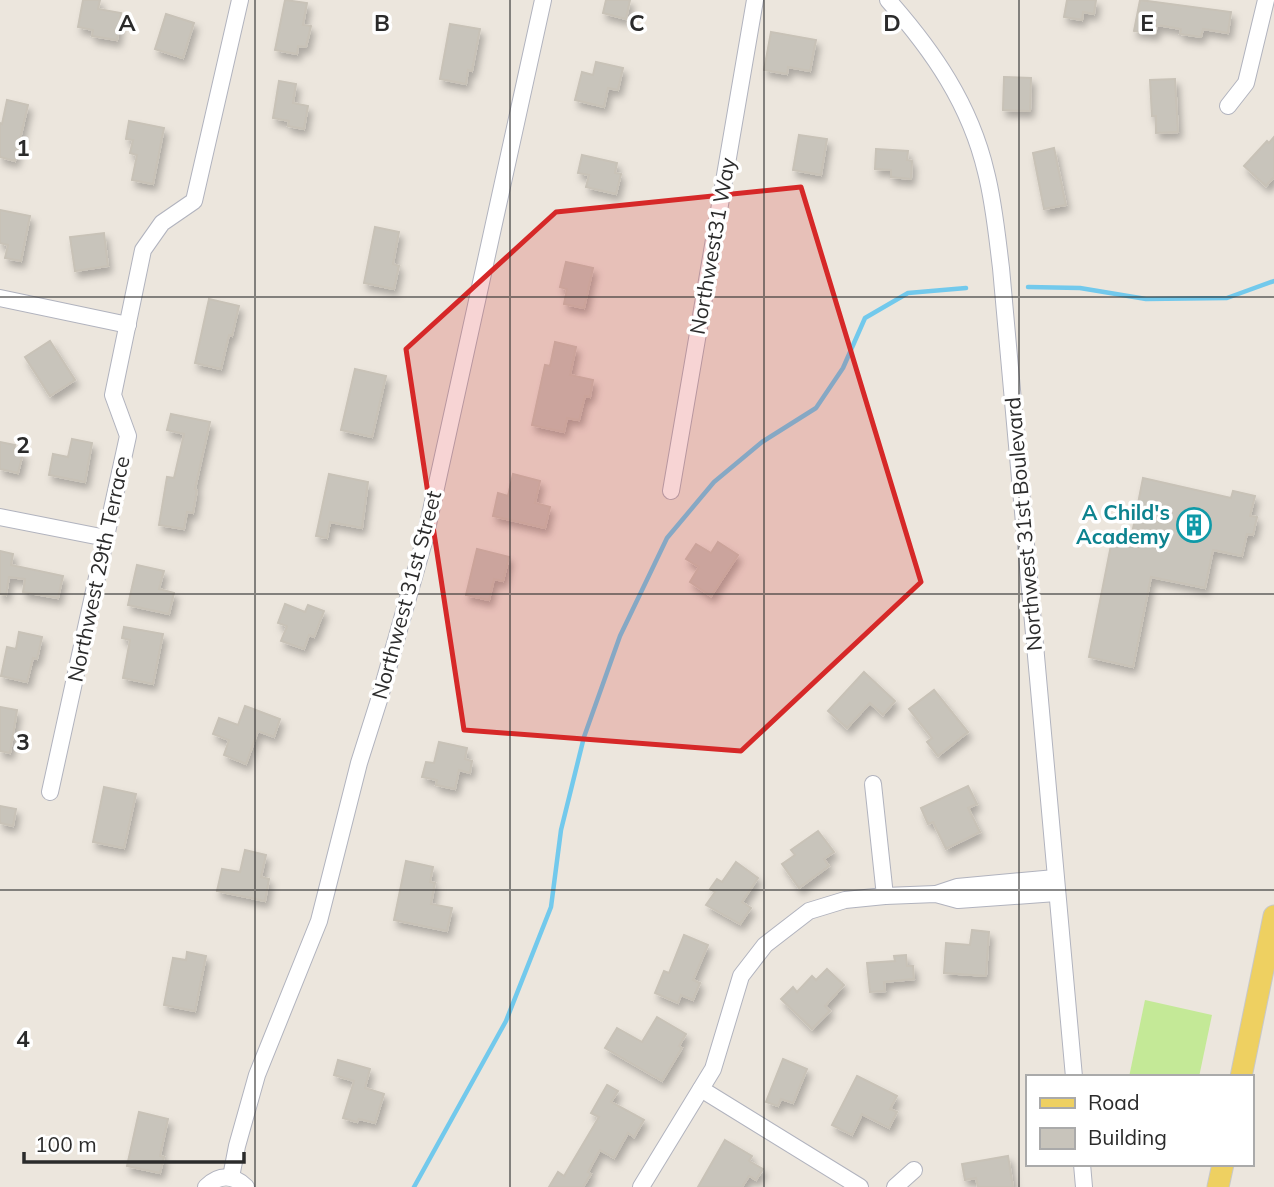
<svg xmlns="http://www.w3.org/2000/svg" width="1274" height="1187" font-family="Mulish,sans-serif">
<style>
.pitch{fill:#c4e997}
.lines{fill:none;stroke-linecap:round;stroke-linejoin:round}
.stream{stroke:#72c9ec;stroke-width:4.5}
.building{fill:#c8c4bb;stroke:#c8c2b7;stroke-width:2;filter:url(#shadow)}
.minor-casing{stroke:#b1b3be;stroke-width:18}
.major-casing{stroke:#c8c8c8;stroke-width:23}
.minor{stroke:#fff;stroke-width:16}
.major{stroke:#eed061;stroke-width:21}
.marked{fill:#d62828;fill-opacity:0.2;stroke:#d62828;stroke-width:5;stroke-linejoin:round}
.grid{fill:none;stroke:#2b2b2b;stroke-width:2;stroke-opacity:0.55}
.labels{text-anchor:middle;stroke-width:7;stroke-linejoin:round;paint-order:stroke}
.street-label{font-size:21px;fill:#2b2b2b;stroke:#fff}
.culture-label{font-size:21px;font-weight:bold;fill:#0d838f;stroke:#fff;text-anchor:end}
.grid-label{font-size:23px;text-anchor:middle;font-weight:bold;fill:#2b2b2b;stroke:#fff;stroke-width:7;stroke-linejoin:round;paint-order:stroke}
</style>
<defs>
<filter id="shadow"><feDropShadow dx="3.5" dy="6" stdDeviation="3.5" flood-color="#0004"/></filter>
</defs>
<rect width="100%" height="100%" fill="#ece6dd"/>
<polygon class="pitch" points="1145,1000 1212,1015 1199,1077 1129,1077"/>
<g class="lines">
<g class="stream">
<polyline points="1028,287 1080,288 1146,299 1227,298 1274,281"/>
<polyline points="414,1187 506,1021 551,907 561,830 584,737 620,636 667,538 714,482 762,442 816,408 843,368 865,318 908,293 966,288"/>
</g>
</g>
<g class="building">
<polygon points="83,0 100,0 98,9 121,13 117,40 92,36 93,30 78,27"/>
<polygon points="285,0 307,3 303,25 311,26 306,47 298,46 297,54 275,50"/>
<polygon points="606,0 630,0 626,19 603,13"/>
<polygon points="1067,0 1096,0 1094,14 1083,12 1082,20 1064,17"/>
<polygon points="1140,0 1231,12 1228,33 1203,29 1201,37 1180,34 1181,29 1157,25 1155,34 1134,31"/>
<polygon points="166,14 194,23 183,58 155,49"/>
<polygon points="450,24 480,29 472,71 468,70 466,84 440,79"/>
<polygon points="771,32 816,40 810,71 788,67 787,74 764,70"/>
<polygon points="596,62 623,68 618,90 608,88 604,107 575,100 582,72 593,75"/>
<polygon points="1004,77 1031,78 1030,111 1003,110"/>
<polygon points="1175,79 1178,132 1156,133 1156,116 1152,116 1150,80"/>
<polygon points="279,81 296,84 293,103 308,106 304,129 288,126 289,121 273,118"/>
<polygon points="7,100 28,105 15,161 0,157 0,123 2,124"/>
<polygon points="129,121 164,128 153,184 132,180 137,155 130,153 133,140 126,139"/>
<polygon points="799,135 827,139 821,175 793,170"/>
<polygon points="1274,137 1274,177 1266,186 1244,166 1267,141 1269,143"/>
<polygon points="1054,148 1066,205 1044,209 1033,153"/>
<polygon points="876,149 908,151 907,160 912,161 911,179 891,177 891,170 875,169"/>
<polygon points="582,155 617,163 615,173 621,174 616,194 586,187 589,175 578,173"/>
<polygon points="0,210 30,216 21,261 5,258 8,245 0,243"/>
<polygon points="375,227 399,232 393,264 399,266 394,289 364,283"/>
<polygon points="104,233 108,266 75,271 70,237"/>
<polygon points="566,262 593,268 584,308 564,304 567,289 560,287"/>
<polygon points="209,299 239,306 232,336 229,335 221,369 195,363"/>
<polygon points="50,341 75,380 50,396 25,357"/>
<polygon points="555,342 576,347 570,375 593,380 590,397 585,396 579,420 567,418 564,432 532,425 545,365 550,366"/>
<polygon points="355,369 386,376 372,437 341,430"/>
<polygon points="171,414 210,422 195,489 197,490 193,513 187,512 184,529 159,525 167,477 174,478 184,434 167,430"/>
<polygon points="72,439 92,443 85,482 49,475 53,454 68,457"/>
<polygon points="0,442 15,445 14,451 23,453 18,473 0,469"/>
<polygon points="329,474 368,482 362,528 330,522 327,538 316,536"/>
<polygon points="513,474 540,481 535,503 550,507 545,528 493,516 498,493 508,496"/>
<polygon points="1143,478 1231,498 1233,491 1255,496 1250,516 1257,517 1253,535 1247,534 1242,556 1213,550 1205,588 1151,577 1133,667 1089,657 1113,535 1131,539"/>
<polygon points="718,542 738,555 711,596 690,582 699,567 686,559 696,544 711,553"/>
<polygon points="477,549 509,557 503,581 494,579 489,600 466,595"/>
<polygon points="0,551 13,554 11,565 63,576 58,598 23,592 25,579 9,577 6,595 0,594"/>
<polygon points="137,565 164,571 159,589 174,593 169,614 128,605"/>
<polygon points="285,604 305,612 308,605 324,611 314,637 309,635 304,649 281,641 287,626 278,623"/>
<polygon points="124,627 163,634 153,684 123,678 130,640 122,638"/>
<polygon points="19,632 42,637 37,659 33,658 27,682 1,676 7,647 16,649"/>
<polygon points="864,672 895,701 883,715 870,703 847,728 828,711"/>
<polygon points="934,690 968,732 938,756 927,742 932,738 909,709"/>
<polygon points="245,706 280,719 274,737 258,731 246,764 224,755 229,740 213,734 219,718 238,725"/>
<polygon points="0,707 17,710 10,753 0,751"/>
<polygon points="439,742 467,748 465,759 472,761 470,773 459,770 455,789 436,785 437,780 422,777 426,762 434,763"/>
<polygon points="968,786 977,804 968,808 980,832 946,849 933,822 928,824 921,808"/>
<polygon points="104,787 136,794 124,848 93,842"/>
<polygon points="0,806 16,809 13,826 0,823"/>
<polygon points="818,831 834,852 824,859 829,866 799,888 782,864 795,855 791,850"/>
<polygon points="245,850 266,855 261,877 269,879 265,901 217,891 222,869 240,872"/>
<polygon points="406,861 433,867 430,882 435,883 431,904 452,908 447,931 394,920"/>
<polygon points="736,862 758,878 742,902 751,908 740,924 706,905 715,892 710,889 717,879 722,882"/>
<polygon points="972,930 989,932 986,976 944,973 946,943 970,945"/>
<polygon points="684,935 708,945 693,980 700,983 693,1000 681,995 678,1003 655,993 664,971 669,973"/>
<polygon points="187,952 206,956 195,1011 164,1005 173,958 186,960"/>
<polygon points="906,955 907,966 913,966 914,979 884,982 885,991 870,992 867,963 895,961 894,956"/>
<polygon points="827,969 844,985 825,1006 830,1011 812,1029 781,999 793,987 797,992 812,976 816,980"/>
<polygon points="657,1017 686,1034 679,1046 682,1048 662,1081 605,1048 617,1028 642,1042"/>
<polygon points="783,1059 807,1069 793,1103 781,1099 778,1106 766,1102"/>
<polygon points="338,1060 370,1069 365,1088 384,1094 375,1123 359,1119 357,1122 343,1118 354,1081 334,1075"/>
<polygon points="857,1076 897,1096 890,1109 897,1112 889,1128 862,1114 852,1135 832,1125"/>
<polygon points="607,1085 618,1091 611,1102 644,1120 634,1137 628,1133 614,1158 600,1150 588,1172 591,1174 583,1187 549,1187 558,1172 564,1176 599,1117 591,1113"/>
<polygon points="139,1112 168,1119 160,1156 164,1157 160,1173 127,1166"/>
<polygon points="725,1140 752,1156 749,1161 763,1169 756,1180 749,1176 742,1187 698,1187"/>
<polygon points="1008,1156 1013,1187 978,1187 976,1178 965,1180 962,1164"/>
</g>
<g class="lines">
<g class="minor-casing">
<g id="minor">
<path d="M888,0C933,51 970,104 986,172C994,203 997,236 1001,268L1074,1077"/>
<polyline points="1228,106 1246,83 1266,0"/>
<polyline points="0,298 128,325"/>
<polyline points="671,491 755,0"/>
<polyline points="0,517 106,538"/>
<polyline points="873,784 885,896"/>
<polyline points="50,792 128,436 113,395 143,250 162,223 194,201 240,0"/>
<polyline points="936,894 957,887 1055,878"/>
<polyline points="701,1089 860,1187"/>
<polyline points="1082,1164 1084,1187"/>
<polyline points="231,1177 237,1146 257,1075 319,921 359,763 379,700 425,538 543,0"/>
<path d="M206,1187C219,1174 233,1174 246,1187"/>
<polyline points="641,1187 713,1069 741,976 765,945 809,911 845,900 885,896 936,894 958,900 1056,893"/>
<polyline points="895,1187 914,1170"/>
</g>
</g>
<g class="major-casing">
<g id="major">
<polyline points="1241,1077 1274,916"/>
<polyline points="1218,1187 1223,1164"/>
</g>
</g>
<use href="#minor" class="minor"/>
<use href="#major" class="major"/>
</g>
<path class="marked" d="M801,187L921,582L741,751L464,730L406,349L556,212Z"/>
<path class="grid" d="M255,0V1187M510,0V1187M764,0V1187M1019,0V1187M0,297H1274M0,594H1274M0,890H1274"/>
<defs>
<g id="building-ring" transform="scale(1.75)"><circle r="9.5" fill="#fff" stroke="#0f9aa8" stroke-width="1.5"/><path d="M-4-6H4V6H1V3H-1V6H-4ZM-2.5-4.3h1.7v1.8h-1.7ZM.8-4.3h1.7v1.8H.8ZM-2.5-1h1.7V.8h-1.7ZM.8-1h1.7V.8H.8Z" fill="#0f9aa8"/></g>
</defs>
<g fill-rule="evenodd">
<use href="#building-ring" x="1194" y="525"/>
</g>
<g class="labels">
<g class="street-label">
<text transform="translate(713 246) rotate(-80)" y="7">Northwest31 Way</text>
<text transform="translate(1024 524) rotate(-95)" y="7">Northwest 31st Boulevard</text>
<text transform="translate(99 569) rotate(-78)" y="7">Northwest 29th Terrace</text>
<text transform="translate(407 595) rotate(-75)" y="7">Northwest 31st Street</text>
</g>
<g class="culture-label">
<text x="1170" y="520">A Child's<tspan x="1170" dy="24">Academy</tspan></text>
</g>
</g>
<g class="grid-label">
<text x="127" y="31">A</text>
<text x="382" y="31">B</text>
<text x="637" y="31">C</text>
<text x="892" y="31">D</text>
<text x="1147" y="31">E</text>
<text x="23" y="156">1</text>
<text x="23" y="453">2</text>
<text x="23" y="750">3</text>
<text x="23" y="1047">4</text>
</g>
<rect x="1026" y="1075" width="228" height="91" fill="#ffffff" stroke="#aaaaaa" stroke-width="2"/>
<rect x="1040" y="1098" width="35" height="10" fill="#eed061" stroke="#aaaaaa" stroke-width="2"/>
<text x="1088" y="1110" font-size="21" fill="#2b2b2b">Road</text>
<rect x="1040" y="1128" width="35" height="21" fill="#c8c4bb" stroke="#aaaaaa" stroke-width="2"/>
<text x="1088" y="1145" font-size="21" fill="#2b2b2b">Building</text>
<path d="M24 1152v10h220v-10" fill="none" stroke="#2b2b2b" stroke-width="3.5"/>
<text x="35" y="1152" font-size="21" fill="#2b2b2b" stroke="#ffffff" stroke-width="5" paint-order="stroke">100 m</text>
</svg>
